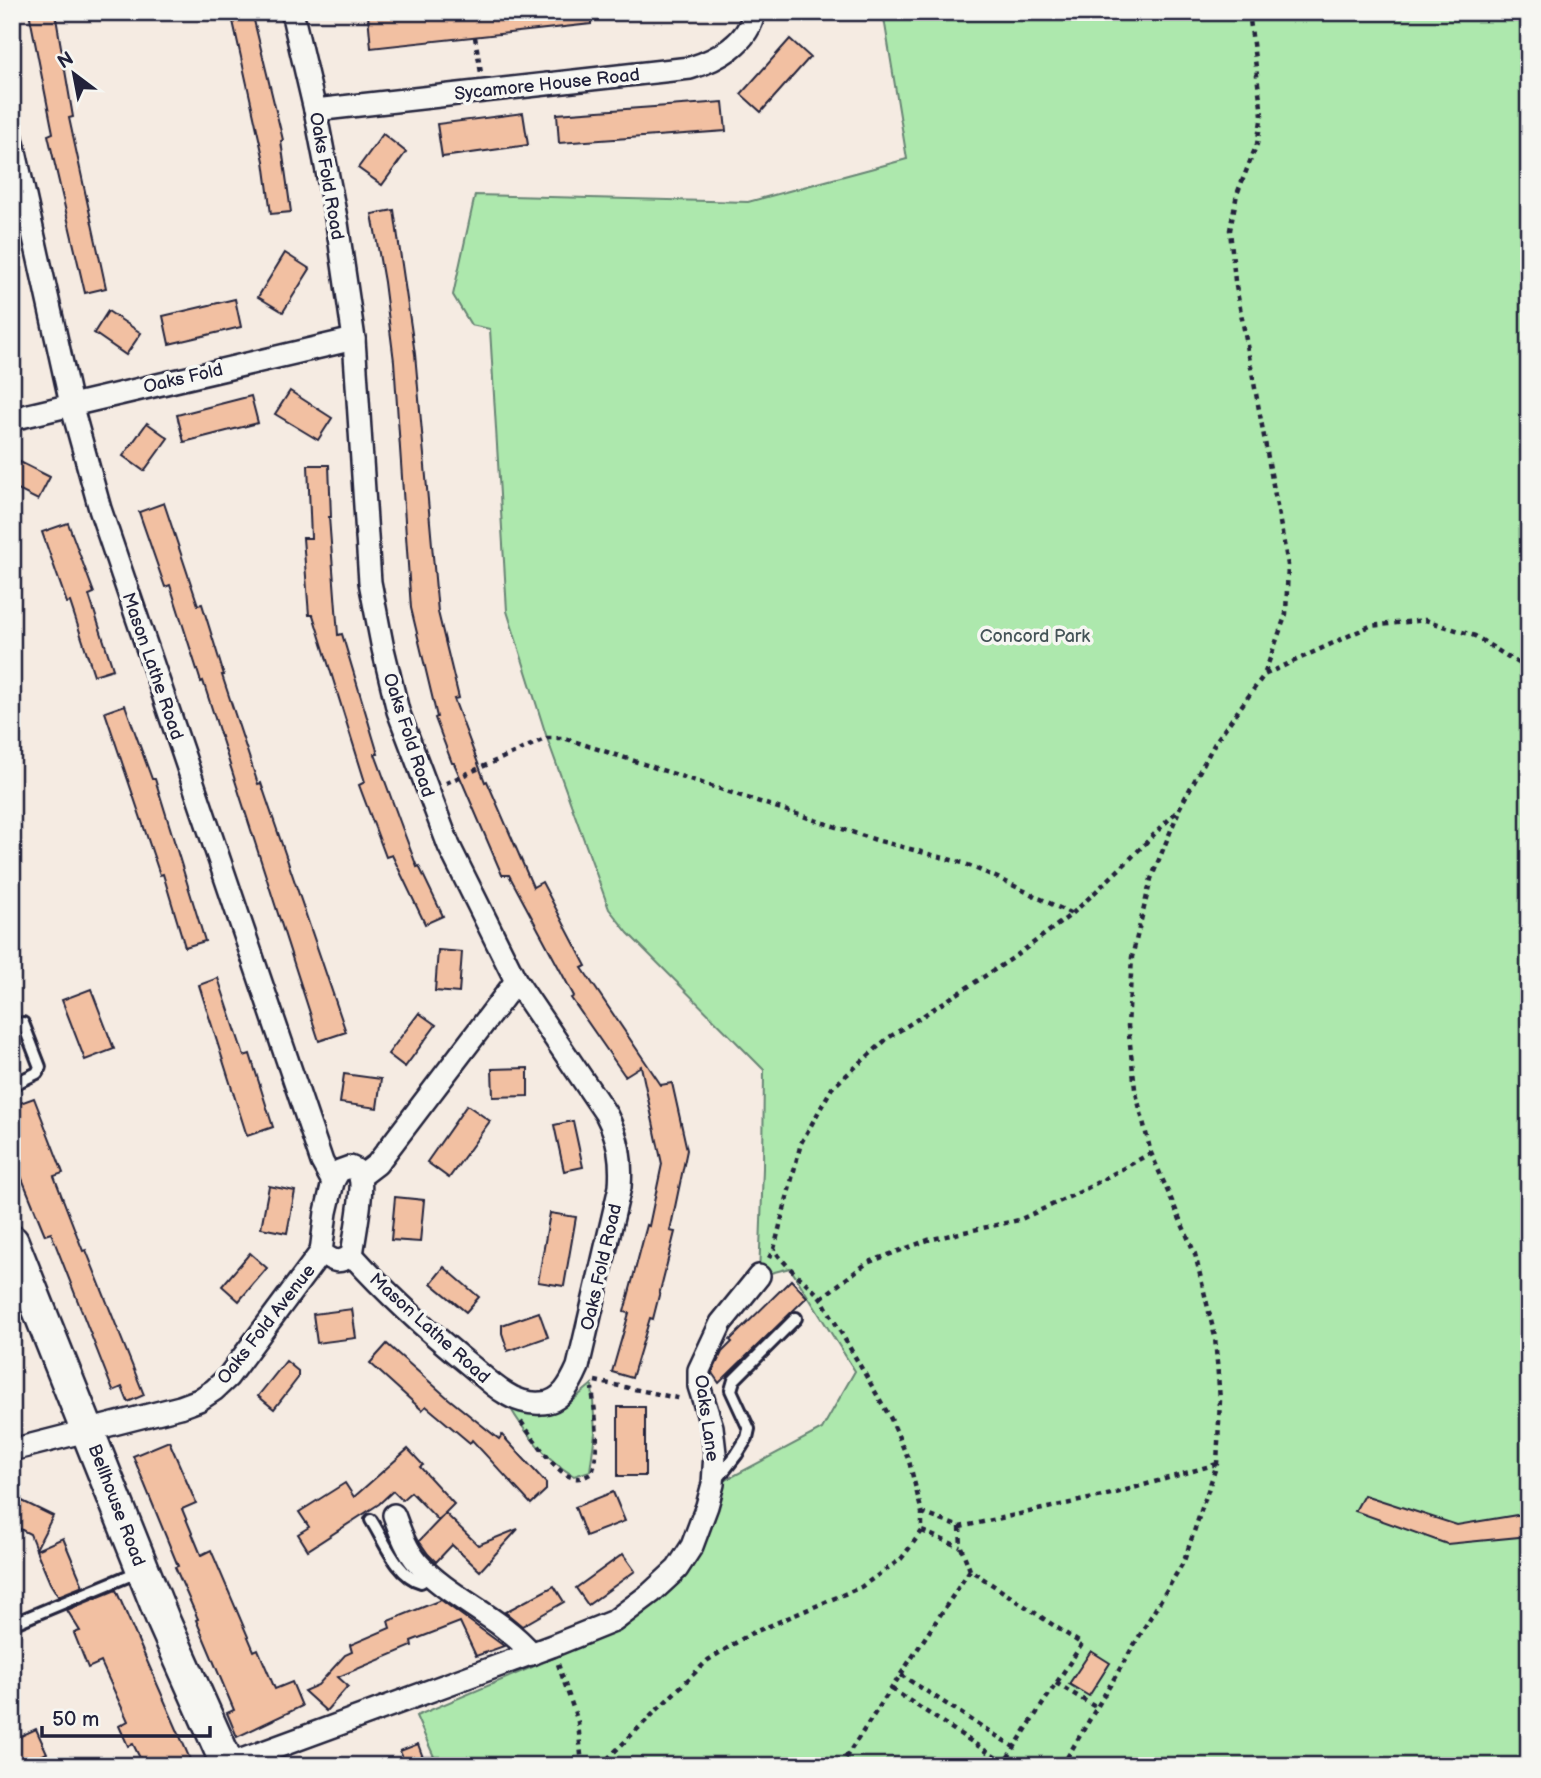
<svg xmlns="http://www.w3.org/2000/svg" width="1541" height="1778" font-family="'Balsamiq Sans',sans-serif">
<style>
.green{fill:#ade8ad;stroke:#688574;stroke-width:2}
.building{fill:#f2c0a2;stroke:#22223b;stroke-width:2}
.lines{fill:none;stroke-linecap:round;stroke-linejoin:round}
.service-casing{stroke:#22223b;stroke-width:16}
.minor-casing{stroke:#22223b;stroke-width:26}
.secondary-casing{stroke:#22223b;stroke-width:37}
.path{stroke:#22223b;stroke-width:4.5;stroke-dasharray:5 5;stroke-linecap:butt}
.service{stroke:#f6f6f2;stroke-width:10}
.minor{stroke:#f6f6f2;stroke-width:21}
.secondary{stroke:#f6f6f2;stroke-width:32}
.labels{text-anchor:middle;stroke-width:7;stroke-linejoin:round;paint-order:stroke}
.street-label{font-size:18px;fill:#22223b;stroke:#f6f6f2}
.park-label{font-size:18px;fill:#455458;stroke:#f6f6f2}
</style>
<rect width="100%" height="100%" fill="#f5ebe2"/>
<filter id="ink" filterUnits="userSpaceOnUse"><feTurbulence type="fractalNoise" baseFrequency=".0143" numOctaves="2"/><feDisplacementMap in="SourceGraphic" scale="14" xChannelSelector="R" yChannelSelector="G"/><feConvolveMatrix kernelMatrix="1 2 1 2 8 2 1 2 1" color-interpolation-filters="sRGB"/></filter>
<g filter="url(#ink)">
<g class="green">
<polygon points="883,12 1529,12 1529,1766 438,1766 416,1716 625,1628 691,1563 724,1481 822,1429 855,1371 790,1268 759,1276 763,1168 764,1070 628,933 609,909 547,738 507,611 490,329 471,325 453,295 475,195 748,202 907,159"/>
<path d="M592,1384L595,1433L590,1471L574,1476C547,1460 524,1432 508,1404L534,1415L567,1405Z"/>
</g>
<g class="building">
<polygon points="29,12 55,12 73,117 69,118 106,288 85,293 48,135 53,133"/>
<polygon points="231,12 252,12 283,140 281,141 291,212 271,214 264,161"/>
<polygon points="389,12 591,12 591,24 371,48 368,15"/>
<polygon points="790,39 810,57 761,112 741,94"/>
<polygon points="723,102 726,131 559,143 557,114"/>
<polygon points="523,113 528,145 442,157 437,124"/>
<polygon points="383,134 406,152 382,185 358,168"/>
<polygon points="394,210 415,354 438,612 459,698 454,699 485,782 487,781 533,887 542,882 586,966 582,968 661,1085 672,1083 687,1150 670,1231 675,1232 653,1319 650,1318 632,1378 612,1372 629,1313 624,1312 647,1225 649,1226 662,1164 641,1066 625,1076 571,998 574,996 509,875 502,875 454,763 452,763 435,718 437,717 411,608 394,361 384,282 372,214"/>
<polygon points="285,253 310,269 283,312 258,297"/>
<polygon points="235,299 241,327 169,344 163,316"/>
<polygon points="108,311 141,333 126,355 94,333"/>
<polygon points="290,391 332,418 318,440 275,414"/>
<polygon points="251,396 258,423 184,442 177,415"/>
<polygon points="147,423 168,438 144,471 123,456"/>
<polygon points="12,458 50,477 38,500 12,487"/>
<polygon points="308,465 329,465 331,517 329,517 338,635 342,634 378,754 375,754 403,830 417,867 419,866 443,916 425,924 392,855 386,857 359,785 365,782 313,615 309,615 303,538 311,538"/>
<polygon points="164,503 198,605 202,604 224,675 222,675 258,784 261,783 346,1032 319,1041 203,681 201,682 170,585 165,587 139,512"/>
<polygon points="68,523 94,593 89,595 113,669 94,675 70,602 67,603 42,532"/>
<polygon points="125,705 152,779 155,779 205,941 185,947 163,874 160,875 105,712"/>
<polygon points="438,950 462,952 459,993 435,991"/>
<polygon points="218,978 244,1056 250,1054 273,1127 247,1136 199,985"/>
<polygon points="91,989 114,1049 85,1060 62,1000"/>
<polygon points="419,1013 436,1025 405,1067 388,1054"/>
<polygon points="528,1068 528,1096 493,1097 492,1069"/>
<polygon points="344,1074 381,1079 377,1108 340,1103"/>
<polygon points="34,1098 63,1173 54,1176 83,1251 86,1250 144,1395 128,1402 122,1387 113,1391 51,1233 45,1235 12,1154 12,1106"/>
<polygon points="467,1105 490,1121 449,1178 427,1162"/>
<polygon points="573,1121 583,1167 564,1171 554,1125"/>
<polygon points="269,1186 295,1191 287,1233 261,1228"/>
<polygon points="395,1197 424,1200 420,1242 391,1240"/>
<polygon points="550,1213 576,1217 564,1286 538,1282"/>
<polygon points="250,1253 267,1268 239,1301 222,1286"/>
<polygon points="444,1267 479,1297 466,1312 431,1283"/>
<polygon points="791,1280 807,1297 719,1383 712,1373 722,1352 732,1342 730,1340"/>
<polygon points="352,1309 356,1338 317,1343 313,1314"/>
<polygon points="539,1312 548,1337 508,1351 502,1333 502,1325"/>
<polygon points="387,1344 449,1399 499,1439 502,1435 546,1483 546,1490 531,1504 472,1440 470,1443 426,1406 422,1410 370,1363"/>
<polygon points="286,1361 298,1371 298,1378 274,1409 258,1396"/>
<rect x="618" y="1407" width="27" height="69"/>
<polygon points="169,1441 196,1503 182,1509 201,1555 211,1550 254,1651 258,1649 275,1689 292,1682 302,1706 237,1737 227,1713 234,1710 196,1620 198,1619 175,1567 178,1566 133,1456"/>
<polygon points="408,1449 423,1465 420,1467 454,1504 445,1513 478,1545 518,1529 480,1571 452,1545 436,1562 428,1554 419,1541 445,1514 438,1520 411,1492 402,1500 393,1491 379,1504 308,1550 298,1534 309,1527 299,1512 345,1483 354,1497"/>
<polygon points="613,1492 625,1521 586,1536 575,1507"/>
<polygon points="1364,1495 1457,1525 1529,1513 1529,1536 1447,1544 1355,1511"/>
<polygon points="12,1496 53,1516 36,1549 30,1534 12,1525"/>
<polygon points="63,1538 83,1586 58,1596 50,1583 36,1550"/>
<polygon points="623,1554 635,1571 588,1605 576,1588"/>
<polygon points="554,1586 564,1602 522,1626 505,1612"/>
<polygon points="116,1590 193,1766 144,1766 133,1744 128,1746 119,1726 128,1721 101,1662 88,1668 74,1633 80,1631 67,1610"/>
<polygon points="441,1600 504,1646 476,1656 460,1622 411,1641 412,1646 338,1677 348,1686 326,1711 304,1691 318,1685 345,1655 352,1652 350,1645 390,1628 388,1621"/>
<polygon points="1091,1651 1110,1663 1089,1696 1069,1684"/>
<polygon points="36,1729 47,1753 37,1758 41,1766 12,1766 12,1740"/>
<polygon points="418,1744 426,1766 406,1766 400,1751"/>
</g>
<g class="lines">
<g class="service-casing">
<g id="service">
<polyline points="12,1085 37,1073 40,1067 23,1023"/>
<polyline points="716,1481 737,1454 747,1438 749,1429 731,1390 734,1380 796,1318"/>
<path d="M371,1520C384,1540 397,1576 421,1582L431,1576"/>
<polyline points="12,1624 140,1571"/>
<polyline points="1528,1766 1529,1765"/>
</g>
</g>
<g class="minor-casing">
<g id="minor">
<path d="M292,12L315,110L337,223L354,339L370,582L383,649L398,711L449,846L516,981L606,1114C619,1139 622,1160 620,1187L578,1367C571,1383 561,1403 541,1403C529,1404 515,1400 505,1393C493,1386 482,1375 471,1366C429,1332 388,1295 352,1255"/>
<path d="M315,110L690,68C717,60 749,43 754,12"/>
<polyline points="12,138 71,404 100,509 322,1162 333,1182"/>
<polyline points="12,419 354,339"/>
<polyline points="360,1177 377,1164 516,981"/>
<path d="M12,1450L180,1407L199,1400L214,1390L228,1377L321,1252L326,1212L333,1182L339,1171L350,1167C355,1169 356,1169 359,1174C365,1185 354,1239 352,1255C339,1264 333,1262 321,1252"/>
<path d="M394,1515C400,1531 406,1549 418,1563C450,1599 499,1615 532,1654"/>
<polyline points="228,1765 552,1646 614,1621 651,1593 677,1569 692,1546 707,1506 713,1484 715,1453 712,1427 699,1386 699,1370 721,1323 759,1276"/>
</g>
</g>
<g class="secondary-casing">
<polyline id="secondary" points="12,1242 163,1620 228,1766"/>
</g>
<g class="path">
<polyline points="1249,12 1262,115 1257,144 1237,194 1230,230 1235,281 1288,565 1286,614 1264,675"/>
<polyline points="475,37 481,73"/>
<polyline points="446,783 547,738 564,738 876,840 963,863 998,878 1072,914"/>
<polyline points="769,1258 774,1249 801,1143 832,1088 888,1038 1013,958 1072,914 1128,861 1179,809 1216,741 1264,675 1370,626 1425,620 1475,636 1529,670"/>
<polyline points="821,1298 867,1263 928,1240 1019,1220 1080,1192 1151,1153"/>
<polyline points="595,1381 682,1399"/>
<path d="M521,1422C533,1437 554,1471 571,1477C579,1480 585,1477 592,1473C601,1445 595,1415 592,1388"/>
<polyline points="922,1513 960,1527 1116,1493 1217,1464"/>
<polyline points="960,1527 961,1547 970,1570"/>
<polyline points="922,1531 960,1547"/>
<polyline points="558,1664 578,1722 582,1766"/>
<polyline points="901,1675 1014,1747"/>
<polyline points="1056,1683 1097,1708"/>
<polyline points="892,1689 1004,1763"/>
<polyline points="1008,1756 1022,1766"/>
<path d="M600,1766L708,1660L750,1634L861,1587L901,1559L922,1531V1513L909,1461L891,1419L821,1298C806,1281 786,1268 774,1249"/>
<polyline points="840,1766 970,1570 1082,1644 1002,1766"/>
<polyline points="1062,1766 1184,1561 1217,1464 1220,1400 1215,1337 1195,1254 1151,1153 1135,1089 1128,1026 1132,957 1151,879 1178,813"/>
</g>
<use href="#service" class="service"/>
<use href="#minor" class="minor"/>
<use href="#secondary" class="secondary"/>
</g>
</g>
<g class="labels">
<g class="street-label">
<text transform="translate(547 84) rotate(-6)" y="6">Sycamore House Road</text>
<text transform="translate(327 176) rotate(80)" y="6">Oaks Fold Road</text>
<text transform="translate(183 378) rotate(-13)" y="6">Oaks Fold</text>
<text transform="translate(153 666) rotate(71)" y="6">Mason Lathe Road</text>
<text transform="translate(409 735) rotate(72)" y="6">Oaks Fold Road</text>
<text transform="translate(601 1267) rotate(-77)" y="6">Oaks Fold Road</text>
<text transform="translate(266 1324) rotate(-52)" y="6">Oaks Fold Avenue</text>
<text transform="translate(430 1328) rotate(42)" y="6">Mason Lathe Road</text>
<text transform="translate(707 1418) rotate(82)" y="6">Oaks Lane</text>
<text transform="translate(117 1505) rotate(69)" y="6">Bellhouse Road</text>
</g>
<g class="park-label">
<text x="1035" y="642">Concord Park</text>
</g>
</g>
<rect width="1541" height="1778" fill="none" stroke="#f6f6f2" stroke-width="42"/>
<rect x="21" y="21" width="1499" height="1736" fill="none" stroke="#22223b" stroke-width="2.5" filter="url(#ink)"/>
<g transform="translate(74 74) rotate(328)" stroke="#f6f6f2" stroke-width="5" paint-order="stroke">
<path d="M0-5L12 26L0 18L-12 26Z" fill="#22223b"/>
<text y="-10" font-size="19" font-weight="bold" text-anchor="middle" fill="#22223b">N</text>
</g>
<path d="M42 1726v10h168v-10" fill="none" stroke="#22223b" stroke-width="3.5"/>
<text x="52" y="1726" font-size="21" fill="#22223b" stroke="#f6f6f2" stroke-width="5" paint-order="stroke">50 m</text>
</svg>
